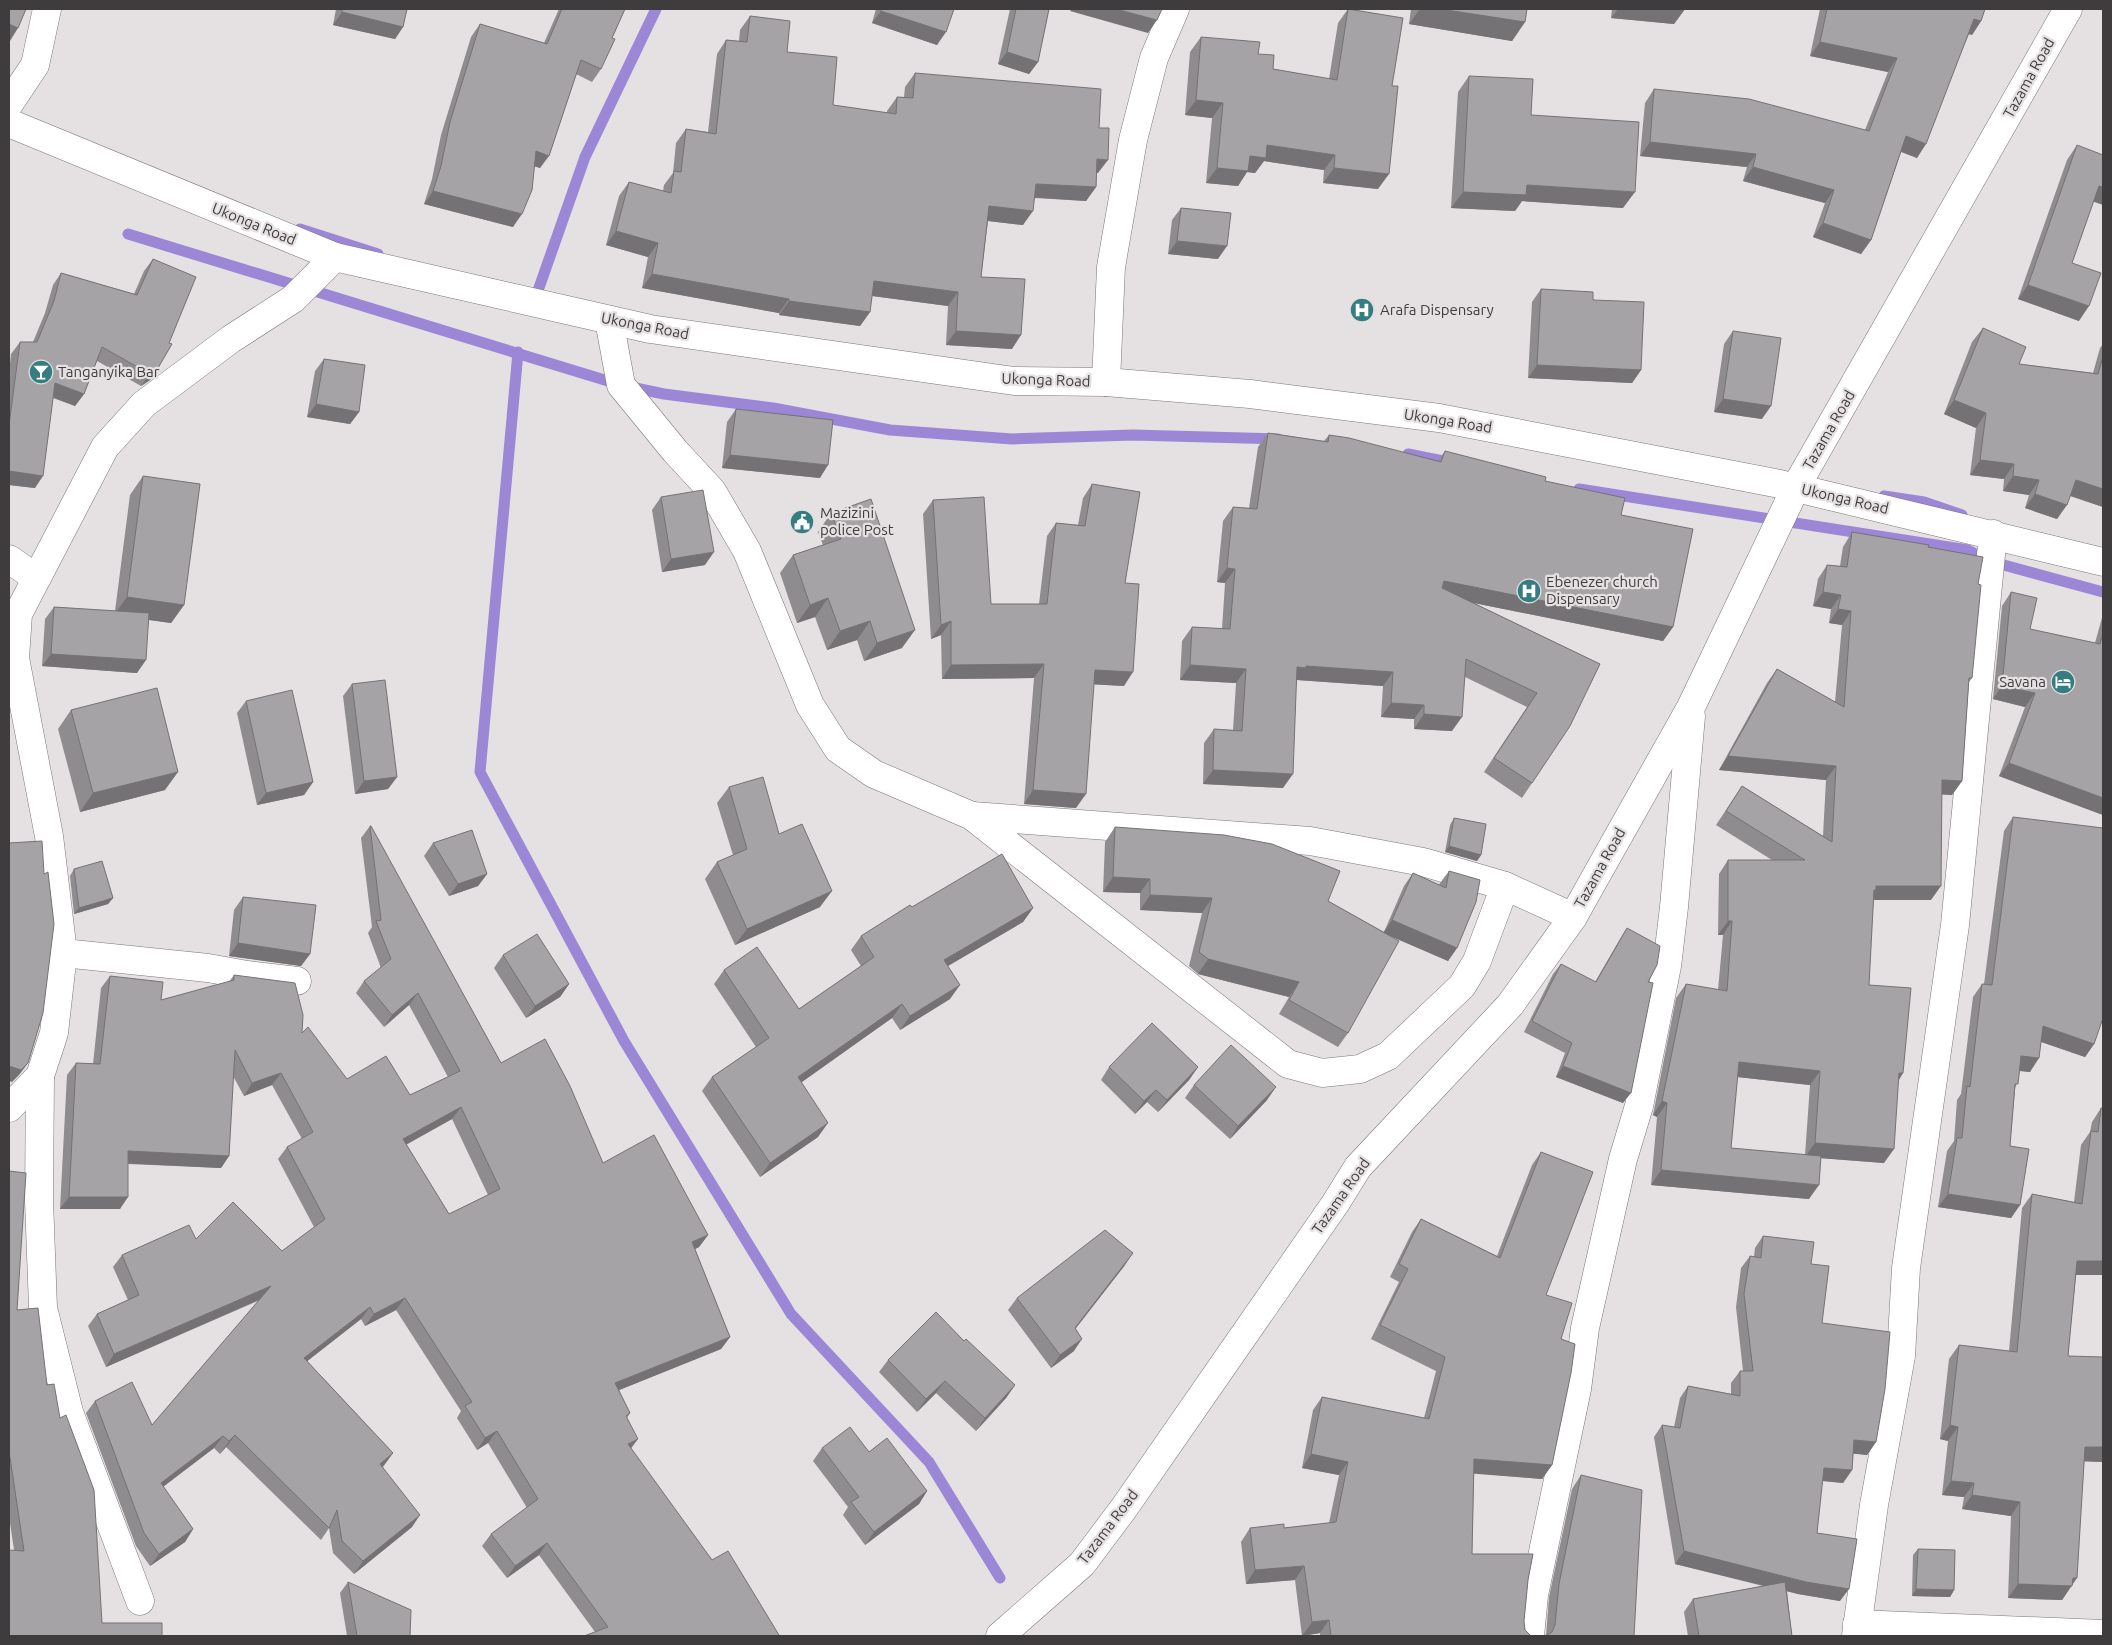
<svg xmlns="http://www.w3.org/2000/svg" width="2112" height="1645" font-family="Ubuntu,sans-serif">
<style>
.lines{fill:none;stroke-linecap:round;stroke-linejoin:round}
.stream{stroke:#9c86d6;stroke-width:11}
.minor-casing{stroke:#7c7778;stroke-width:29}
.minor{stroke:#fff;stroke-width:28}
.wall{fill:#8f8c8f;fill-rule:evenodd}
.shaded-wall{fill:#747274}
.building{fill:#a6a3a6;stroke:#747274;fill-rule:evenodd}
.labels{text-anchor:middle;stroke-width:4.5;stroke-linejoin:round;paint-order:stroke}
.street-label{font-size:15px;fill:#3e3c3c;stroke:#e5e0e1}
.poi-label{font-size:15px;fill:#3e3c3c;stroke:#e5e0e1;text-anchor:start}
</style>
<rect width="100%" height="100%" fill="#e5e0e1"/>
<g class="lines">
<g class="stream">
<polyline points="300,229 378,254"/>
<polyline points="128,234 621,385 664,394 773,408 890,430 1012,439 1133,435 1278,439"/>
<polyline points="534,302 585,157 656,9"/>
<polyline points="518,352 480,772 624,1041 791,1314 929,1462 1000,1578"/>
<polyline points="1408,454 1453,463"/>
<polyline points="1579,489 1968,550 1989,561 2103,592"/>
<polyline points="1884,496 1924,502 1962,515"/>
</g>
<g class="minor-casing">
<g id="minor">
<polyline points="9,104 35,65 47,9"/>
<polyline points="9,123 335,257 650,329 1014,381 1106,382 1250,394 1439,418 1780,484 2103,562"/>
<polyline points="609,320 621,385 675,451 712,491 747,551 810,705 838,749 874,774 972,816 1288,1064 1322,1073 1360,1069 1388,1056 1462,986 1477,961 1505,886"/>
<polyline points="1106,382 1111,267 1133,140 1154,58 1175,9"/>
<polyline points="9,559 36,578"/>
<polyline points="972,816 1310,841 1423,862 1505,886 1573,917"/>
<polyline points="63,953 208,968 247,975 297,981"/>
<polyline points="40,1076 39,1200 43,1308 69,1412 140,1601"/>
<polyline points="9,1108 40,1076 54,1033 63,953 49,836 15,658 18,614 105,447 144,404 231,339 293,299 335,257"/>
<polyline points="1857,1624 2103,1634"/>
<polyline points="1000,1636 1082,1564 1124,1508 1335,1204 1358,1167 1510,1005 1573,917 1691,707 1797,485 2068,9"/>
<polyline points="1530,1636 1534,1595 1577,1389 1585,1328 1623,1159 1639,1106 1667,966 1674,907 1691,716"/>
<polyline points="1856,1636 1874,1505 1901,1356 1906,1268 1955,925 1993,534"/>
</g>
</g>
<use href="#minor" class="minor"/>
</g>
<g class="wall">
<polygon points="336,9 407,9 403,27 395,39 333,25"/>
<polygon points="559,9 625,9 612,38 601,69 592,82 576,74 540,168 535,166 513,227 424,204 432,179 441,135 471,37 480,24 544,43"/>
<polygon points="876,9 954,9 937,45 872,23"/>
<polygon points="1010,9 1049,9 1038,62 1029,74 998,64"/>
<polygon points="1348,9 1392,86 1378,189 1323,183 1324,170 1264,161 1255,173 1247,172 1238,186 1206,183 1212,118 1185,115 1190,52 1201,37 1258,54 1273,69 1329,79 1338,23"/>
<polygon points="1411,9 1527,9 1525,22 1512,41 1409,24"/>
<polygon points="1612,9 1685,9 1674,24 1611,18"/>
<polygon points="1820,9 1985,9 1981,21 1972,35 1969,34 1917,158 1901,152 1871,240 1861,254 1813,237 1825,203 1743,181 1747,167 1640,156 1645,103 1654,89 1865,130 1888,72 1810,56"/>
<polygon points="750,16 787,52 833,105 887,113 887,111 897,97 904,97 905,87 915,73 1098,173 1097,173 1096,187 1086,201 1035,198 1023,225 988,221 981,277 1012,349 946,345 948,306 872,296 870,312 860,326 779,315 779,313 642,288 648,257 606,245 619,196 629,182 663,191 664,185 673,173 676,143 686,129 708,132 717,54 726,40 739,41 740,30"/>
<polygon points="1469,76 1531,115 1623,208 1522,201 1515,211 1451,208 1458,92"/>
<polygon points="2077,145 2093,202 2072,263 2079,321 2018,299 2067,160"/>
<polygon points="1181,208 1218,259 1168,254 1172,220"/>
<polygon points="153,259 158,368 150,380 141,386 97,361 84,394 75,406 53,398 35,488 9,485 9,373 11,354 20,342 33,342 45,313 53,285 61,273 134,294 144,271"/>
<polygon points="1541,289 1593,300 1641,370 1632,383 1528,378 1532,302"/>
<polygon points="1983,328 2019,364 2093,373 2100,348 2103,344 2103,507 2070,496 2057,519 2025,508 2029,495 2003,491 2004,479 1970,475 1976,428 1944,414 1972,342"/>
<polygon points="1733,331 1762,419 1714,412 1724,344"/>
<polygon points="324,359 359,412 350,424 307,417 315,371"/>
<polygon points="736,409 820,478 722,468 727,422"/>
<polygon points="1268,433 1324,441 1329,435 1438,461 1445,451 1545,481 1621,515 1673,627 1663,641 1474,603 1600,664 1532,783 1522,798 1484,772 1527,707 1465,677 1452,731 1414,729 1414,719 1381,717 1383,686 1297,680 1283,788 1203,784 1204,743 1214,729 1233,730 1236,683 1180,680 1182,641 1192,627 1222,629 1225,583 1217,582 1223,521 1233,507 1249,508 1258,447"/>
<polygon points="143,476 184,605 171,623 149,620 137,673 42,666 45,619 54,607 115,611 130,495"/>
<polygon points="1092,484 1125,583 1124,686 1094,684 1076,808 1024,804 1034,678 942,679 941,635 931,639 923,514 933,500 991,604 1039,604 1047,536 1056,523 1078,525 1083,498"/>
<polygon points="661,497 705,565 662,572 652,510"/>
<polygon points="831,513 902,648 864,661 857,640 827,650 815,617 797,623 780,573 793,555 823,545 818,532"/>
<path d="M1852,532L1928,547L1978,584L1972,678L1969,682L1962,781L1952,795L1941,794L1931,900H1873L1869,985L1903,1073L1899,1080L1884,1163L1821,1158L1809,1199L1651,1185L1657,1117L1653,1115L1676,998L1686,984L1718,990L1723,935H1718L1719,874L1728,860H1772L1716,825L1742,786L1823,836L1826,780L1719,770L1767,683L1777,669L1835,702L1842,625L1829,623L1831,609L1813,606L1818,579L1827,565L1840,566L1843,547ZM1737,1077L1810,1085L1805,1155L1731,1148Z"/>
<polygon points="2011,592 2030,629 2095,643 2103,614 2103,815 1999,776 2025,707 1993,699 2002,606"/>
<polygon points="352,684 397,777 388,789 355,794 343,696"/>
<polygon points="246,701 313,782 304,795 257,805 237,713"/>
<polygon points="71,710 165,790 80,812 58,729"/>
<polygon points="729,787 779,834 820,907 735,945 705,879 717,862 733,855 717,803"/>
<polygon points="2013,817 2094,1044 2085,1057 2041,1042 2030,1072 2020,1071 2015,1089 2010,1146 2020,1205 2011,1218 1938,1207 1947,1151 1954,1141 1957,1100 1961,1094 1973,997 1982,984 1984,984 2004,831"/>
<polygon points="1454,818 1481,855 1477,861 1445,852 1450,825"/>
<path d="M370,826L501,1063L603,1163L708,1235L699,1247L695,1249L730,1337L721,1349L619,1390L630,1413L627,1418L631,1449L712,1560L779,1635L595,1632L539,1555L507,1578L482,1546L491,1534L527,1508L488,1443L477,1450L457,1418L461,1411L396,1310L365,1326L361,1319L307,1361L393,1453L383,1467L412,1527L354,1574L333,1553L329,1528L321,1540L226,1447L220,1454L214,1448L163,1487L193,1529L185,1542L150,1566L136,1546L86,1413L95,1401L152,1425L260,1300L106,1367L88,1326L97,1314L128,1300L113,1267L122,1255L196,1239L282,1251L314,1227L278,1159L287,1147L302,1139L272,1085L244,1096L233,1076L229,1156L221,1168L128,1164L120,1209H60L67,1075L76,1063L93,1064L101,988L110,976L161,1000L229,982L234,975L302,1033L347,1079L410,1095L448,1077L409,1005L384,1027L356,993L364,981L381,968L368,933L372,927L361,838ZM452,1119L488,1195L449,1214L406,1145Z"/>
<polygon points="1115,827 1328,901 1384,932 1404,886 1413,873 1439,885 1440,883 1449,871 1457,948 1448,961 1389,935 1348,1033 1338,1047 1279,1014 1289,997 1198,974 1189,966 1202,913 1140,910 1140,893 1103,892 1105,842"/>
<polygon points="433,843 487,874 478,886 449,896 424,856"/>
<polygon points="74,869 113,898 108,904 74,914 70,876"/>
<polygon points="243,897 310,954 301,966 229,956 234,910"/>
<polygon points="912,907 1033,908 1023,922 948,966 950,999 900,1030 892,1018 801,1082 818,1137 760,1177 702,1091 712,1077 756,1047 714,984 724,970 799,1009 861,966 851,950 861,936"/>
<polygon points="1627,928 1648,982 1623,1103 1556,1077 1565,1053 1524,1032 1553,974 1561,964 1595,982 1620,939"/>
<polygon points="503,955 569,984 560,997 526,1018 494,968"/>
<polygon points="1109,1067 1198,1067 1189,1080 1158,1112 1147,1102 1135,1114 1101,1080"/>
<polygon points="1194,1085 1267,1100 1230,1139 1185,1098"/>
<polygon points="2101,1108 2103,1108 2076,1275 2068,1356 2103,1462 2084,1461 2072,1585 2062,1600 2008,1598 2011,1516 1962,1509 1964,1497 1942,1495 1948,1441 1940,1439 1949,1359 1959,1345 2009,1351 2022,1208 2032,1194 2074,1202 2081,1145 2090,1132 2092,1122"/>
<polygon points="1541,1152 1546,1295 1561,1339 1552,1465 1542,1479 1474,1473 1472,1554 1528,1580 1524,1621 1525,1630 1531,1636 1533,1636 1320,1636 1320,1633 1302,1636 1295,1580 1246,1584 1241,1542 1250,1528 1284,1528 1329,1523 1339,1475 1302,1468 1313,1410 1322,1397 1424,1418 1436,1371 1371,1339 1399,1282 1390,1277 1412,1232 1421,1219 1497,1256 1532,1165"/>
<polygon points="9,1171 17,1310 47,1385 54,1384 9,1636 14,1550 9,1516"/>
<polygon points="1763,1236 1811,1264 1822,1323 1876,1442 1867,1455 1853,1453 1852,1470 1843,1483 1822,1481 1817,1533 1840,1601 1798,1594 1787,1591 1792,1636 1688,1636 1684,1612 1693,1599 1763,1586 1675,1564 1654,1437 1662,1425 1674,1427 1680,1398 1688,1386 1731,1394 1731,1383 1740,1371 1743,1371 1736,1307 1741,1268 1750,1256 1754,1257 1755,1248"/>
<polygon points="1125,1265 1075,1329 1074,1351 1051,1368 1008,1310 1017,1298"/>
<polygon points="964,1341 1015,1385 1006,1398 976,1431 936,1393 917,1412 879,1372 888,1360"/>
<polygon points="822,1448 927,1491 919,1504 865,1545 843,1515 848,1507 813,1461"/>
<polygon points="1581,1475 1634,1636 1546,1636 1549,1597 1572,1489"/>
<polygon points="1918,1549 1954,1590 1950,1597 1912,1596 1913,1555"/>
<polygon points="348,1582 410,1636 347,1636 340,1593"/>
</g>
<g class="shaded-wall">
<polygon points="1072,9 1116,9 1157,20 1148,33 1070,11"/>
<polygon points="1420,9 1440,9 1525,22 1512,41 1409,24"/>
<polygon points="1618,9 1685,9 1674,24 1611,18"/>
<polygon points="881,11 946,32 937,45 872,23"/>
<polygon points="342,12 403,27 395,39 333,25"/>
<polygon points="1974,19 1981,21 1972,35 1965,33"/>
<polygon points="9,24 18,28 10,41 9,40"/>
<polygon points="1820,42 1897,58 1888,72 1810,56"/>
<polygon points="1007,52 1038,62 1029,74 998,64"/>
<polygon points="1196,100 1223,103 1212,118 1185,115"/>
<polygon points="1906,136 1926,144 1917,158 1897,150"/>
<polygon points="1650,142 1756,154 1747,167 1640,156"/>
<polygon points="1267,145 1335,155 1324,170 1264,161 1255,173 1247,172 1238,186 1206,183 1217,168 1250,156"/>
<polygon points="536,151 549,156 540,168 527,164"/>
<polygon points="1097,159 1108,160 1098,173 1088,173"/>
<polygon points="1753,167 1834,190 1825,203 1743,181"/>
<polygon points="1334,168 1389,174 1378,189 1323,183"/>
<polygon points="1036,184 1096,187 1086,201 1027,197"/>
<polygon points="1527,185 1635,192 1623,208 1522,201 1515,211 1451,208 1463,192"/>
<polygon points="2099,186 2103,187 2103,205 2089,200"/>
<polygon points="433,191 522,214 513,227 424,204"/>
<polygon points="989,206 1033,211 1023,225 980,220"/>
<polygon points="1823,223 1871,240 1861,254 1813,237"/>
<polygon points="616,231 658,243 648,257 606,245"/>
<polygon points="1177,241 1227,246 1218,259 1168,254"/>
<polygon points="652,274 789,299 779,313 642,288"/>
<polygon points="874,281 958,292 948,306 865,295"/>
<polygon points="2028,285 2089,306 2079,321 2018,299"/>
<polygon points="789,301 870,312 860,326 779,315"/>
<polygon points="956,331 1021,335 1012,349 946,345"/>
<polygon points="1537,365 1641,370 1632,383 1528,378"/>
<polygon points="158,368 150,380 141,386 150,374"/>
<polygon points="55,383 84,394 75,406 47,395"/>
<polygon points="1723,399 1771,406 1762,419 1714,412"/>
<polygon points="1954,400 1986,413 1976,428 1944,414"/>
<polygon points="316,404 359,412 350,424 307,417"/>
<polygon points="730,455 828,465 820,478 722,468"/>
<polygon points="1980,460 2014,464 2004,479 1970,475"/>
<polygon points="9,471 43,476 35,488 9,485"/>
<polygon points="2013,476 2039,480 2029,495 2003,491"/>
<polygon points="2076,480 2103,489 2103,507 2065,494"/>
<polygon points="2035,494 2067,505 2057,519 2025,508"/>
<polygon points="714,552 705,565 662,572 671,559"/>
<polygon points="1227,568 1235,569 1225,583 1217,582"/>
<polygon points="1444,581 1673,627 1663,641 1434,595"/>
<polygon points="1823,592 1841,595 1831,609 1813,606"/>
<polygon points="127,597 184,605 171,623 114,615"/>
<polygon points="828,598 815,617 797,623 810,605"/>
<polygon points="1838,609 1851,611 1842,625 1829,623"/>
<polygon points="870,621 857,640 827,650 840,631"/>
<polygon points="951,621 941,635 931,639 941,625"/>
<polygon points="915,630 902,648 864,661 877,643"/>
<polygon points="51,654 146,660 137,673 42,666"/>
<polygon points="1044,664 1034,678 942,679 951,665"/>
<polygon points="1190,665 1246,669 1236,683 1180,680"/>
<polygon points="1306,666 1393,672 1383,686 1297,680 1296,682 1297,667"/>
<polygon points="1095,670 1133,672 1124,686 1086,684"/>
<polygon points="2002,686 2035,693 2025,707 1993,699"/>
<polygon points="1391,703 1424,705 1414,719 1381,717"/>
<polygon points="1424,714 1462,717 1452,731 1414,729"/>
<polygon points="1728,756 1836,766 1826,780 1719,770"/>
<polygon points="2009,763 2103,798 2103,815 1999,776"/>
<polygon points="1213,770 1293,774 1283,788 1203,784"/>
<polygon points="178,772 165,790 80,812 93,793"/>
<polygon points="397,777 388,789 355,794 364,781"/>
<polygon points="1942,780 1962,781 1952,795 1932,794"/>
<polygon points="313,782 304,795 257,805 266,793"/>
<polygon points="1033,790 1086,794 1076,808 1024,804"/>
<polygon points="1449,846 1481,855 1477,861 1445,852"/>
<polygon points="487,874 478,886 449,896 458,884"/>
<polygon points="1113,877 1150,879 1140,893 1103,892"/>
<polygon points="1876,886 1941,886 1931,900 1869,900 1864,904"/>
<polygon points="832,891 820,907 735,945 747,929"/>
<polygon points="1150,895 1212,898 1202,913 1140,910"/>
<polygon points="113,898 108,904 74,914 79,908"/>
<polygon points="1033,908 1023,922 934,974 944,960"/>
<polygon points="1392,920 1457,948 1448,961 1383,933"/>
<polygon points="1728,921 1732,921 1723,935 1718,935"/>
<polygon points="238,943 310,954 301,966 229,956"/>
<polygon points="1208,959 1299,982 1289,997 1198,974"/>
<polygon points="569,984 560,997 526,1018 535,1006"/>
<polygon points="960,985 950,999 900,1030 910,1016"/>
<polygon points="418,993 409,1005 384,1027 392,1015"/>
<polygon points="902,1004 892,1018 788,1092 798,1077"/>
<polygon points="2043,1026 2094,1044 2085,1057 2033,1039"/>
<polygon points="2021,1056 2039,1058 2030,1072 2012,1070"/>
<polygon points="1739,1062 1820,1071 1810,1085 1729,1076"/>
<polygon points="28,1063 19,1075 12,1082 9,1081 9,1066"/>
<polygon points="1563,1066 1631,1093 1623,1103 1556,1077"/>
<polygon points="1198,1067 1189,1080 1158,1112 1167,1100"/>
<polygon points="281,1073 272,1085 244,1096 252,1083"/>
<polygon points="1899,1073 1903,1073 1894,1087"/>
<polygon points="1276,1087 1267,1100 1230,1139 1238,1126"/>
<polygon points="1156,1090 1147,1102 1135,1114 1144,1101"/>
<polygon points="1662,1101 1667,1103 1657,1117 1653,1115"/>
<polygon points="461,1107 452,1119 394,1151 403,1139"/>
<polygon points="828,1123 818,1137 760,1177 770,1163"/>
<polygon points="1815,1143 1894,1149 1884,1163 1805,1157"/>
<polygon points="128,1151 229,1156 221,1168 119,1163"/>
<polygon points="1661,1170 1819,1185 1809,1199 1651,1185"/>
<polygon points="1948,1194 2020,1205 2011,1218 1938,1207"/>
<polygon points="69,1197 128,1197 120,1209 60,1209"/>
<polygon points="708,1235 699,1247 683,1255 692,1242"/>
<polygon points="1133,1253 1125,1265 1066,1341 1075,1328"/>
<polygon points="2077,1261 2103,1261 2103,1275 2067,1275"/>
<polygon points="271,1286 263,1298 106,1367 114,1354"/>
<polygon points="405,1298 396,1310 365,1326 374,1314"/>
<polygon points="370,1307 361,1319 296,1370 304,1358"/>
<polygon points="730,1337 721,1349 607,1395 615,1383"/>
<polygon points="1082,1339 1074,1351 1051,1368 1060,1355"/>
<polygon points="945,1381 936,1393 917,1412 926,1399"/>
<polygon points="1015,1385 1006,1398 976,1431 985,1418"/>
<polygon points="1950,1425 1958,1427 1948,1441 1940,1439"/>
<polygon points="497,1431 488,1443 477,1450 485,1438"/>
<polygon points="235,1435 226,1447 220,1454 229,1441"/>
<polygon points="223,1436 214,1448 152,1495 161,1483"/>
<polygon points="638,1439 629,1451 628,1444"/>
<polygon points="1854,1440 1876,1442 1867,1455 1846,1453"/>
<polygon points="2085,1447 2103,1447 2103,1462 2075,1461"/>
<polygon points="393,1453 384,1465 372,1476 380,1464"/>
<polygon points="1311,1454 1348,1462 1339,1475 1302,1468"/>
<polygon points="1474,1459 1552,1465 1542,1479 1465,1473"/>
<polygon points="1824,1468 1852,1470 1843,1483 1815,1480"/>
<polygon points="1951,1481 1974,1483 1964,1497 1942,1495"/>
<polygon points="927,1491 919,1504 865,1545 874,1532"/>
<polygon points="1972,1495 2020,1502 2011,1516 1962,1509"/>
<polygon points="420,1515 412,1527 354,1574 363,1561"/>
<polygon points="193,1529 185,1542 150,1566 159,1554"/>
<polygon points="547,1543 539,1555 507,1578 515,1566"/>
<polygon points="1684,1551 1849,1589 1840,1601 1798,1594 1675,1564"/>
<polygon points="1304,1566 1295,1580 1246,1584 1255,1570"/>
<polygon points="2073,1578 2077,1578 2062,1600 2008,1598 2018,1584"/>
<polygon points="1916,1589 1954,1590 1950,1597 1912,1596"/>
<polygon points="1329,1620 1320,1633 1302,1636 1312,1622"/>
</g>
<g class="building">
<polygon points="9,9 26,9 18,28 9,24"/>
<polygon points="342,9 407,9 403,27 342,12"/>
<polygon points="562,9 625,9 612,38 615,39 601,69 581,60 549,156 536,151 532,190 522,214 433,191 441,166 450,122 480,24 547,44"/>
<polygon points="881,9 954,9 946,32 881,11"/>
<polygon points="1016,9 1049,9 1038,62 1007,52"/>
<polygon points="1116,9 1162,9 1157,20"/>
<polygon points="1348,9 1403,18 1392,86 1398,86 1389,174 1334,168 1335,155 1267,145 1266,158 1250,156 1248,171 1217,168 1223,103 1196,100 1201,37 1260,42 1258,54 1274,55 1273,69 1337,80"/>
<polygon points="1440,9 1527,9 1525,22"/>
<polygon points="1827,9 1985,9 1981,21 1974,19 1926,144 1906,136 1871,240 1823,223 1834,190 1753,167 1756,154 1650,142 1654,89 1749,99 1869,131 1897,58 1820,42"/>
<polygon points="750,16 790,21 787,52 837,57 833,105 896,114 897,97 913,98 915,73 1101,89 1099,128 1109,128 1108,160 1097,159 1096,187 1036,184 1033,211 989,206 981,277 1025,279 1021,335 956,331 958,292 874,281 870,312 789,301 789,299 652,274 658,243 616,231 629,182 671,193 674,171 681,172 686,129 716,134 726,40 747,42"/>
<polygon points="1469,76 1533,79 1531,115 1639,122 1635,192 1527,185 1526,195 1463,192"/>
<polygon points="2077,145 2103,155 2103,187 2099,186 2072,263 2101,273 2089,306 2028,285"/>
<polygon points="1181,208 1231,213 1227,246 1177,241"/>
<polygon points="153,259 196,277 169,343 172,344 158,368 150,374 102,347 84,394 55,383 43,476 9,471 9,425 20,342 37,342 54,301 61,273 137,295"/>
<polygon points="1541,289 1593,292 1593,300 1644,302 1641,370 1537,365"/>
<polygon points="1983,328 2026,347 2019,364 2098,374 2103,357 2103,489 2076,480 2067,505 2035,494 2039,480 2013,476 2014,464 1980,460 1986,413 1954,400"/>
<polygon points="1733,331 1781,338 1771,406 1723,399"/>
<polygon points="324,359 365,365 359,412 316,404"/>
<polygon points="736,409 833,420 828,465 730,455"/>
<polygon points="1268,433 1328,442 1329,435 1349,438 1441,462 1445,451 1546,477 1545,481 1625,498 1621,515 1693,529 1673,627 1444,581 1442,588 1600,664 1570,726 1532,783 1494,758 1537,693 1466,659 1462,717 1424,714 1424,705 1391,703 1393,672 1306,666 1306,668 1297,667 1293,774 1213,770 1214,729 1242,731 1246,669 1190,665 1192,627 1230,629 1235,569 1227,568 1233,507 1257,509"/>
<polygon points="143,476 200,484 184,605 127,597"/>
<polygon points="1092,484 1140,492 1125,583 1139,584 1133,672 1095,670 1086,794 1033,790 1044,664 951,665 951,621 941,625 933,500 984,497 991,604 1047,604 1056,523 1085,526"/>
<polygon points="703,490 714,552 671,559 661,497"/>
<polygon points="871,499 915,630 877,643 870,621 840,631 828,598 810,605 793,555 841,539 831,513"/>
<polygon points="1852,532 1929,545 1928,547 1983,557 1978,584 1981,585 1972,678 1969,678 1962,781 1942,780 1941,886 1876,886 1876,890 1874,890 1869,985 1911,988 1903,1073 1899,1073 1894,1149 1815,1143 1820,1071 1739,1062 1731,1148 1821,1156 1819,1185 1661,1170 1667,1103 1662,1101 1686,984 1727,991 1732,921 1728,921 1728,860 1805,860 1726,811 1742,786 1832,842 1836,766 1728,756 1777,669 1844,707 1851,611 1838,609 1841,595 1823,592 1827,565 1847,567"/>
<polygon points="2011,592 2037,598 2030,629 2100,644 2103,633 2103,798 2009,763 2035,693 2002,686"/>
<polygon points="54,607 149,613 146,660 51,654"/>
<polygon points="385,680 397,777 364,781 352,684"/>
<polygon points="157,688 178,772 93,793 71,710"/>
<polygon points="292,690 313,782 266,793 246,701"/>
<polygon points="763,777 779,834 802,824 832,891 747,929 717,862 747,849 729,787"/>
<polygon points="2013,817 2103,828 2103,1018 2094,1044 2043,1026 2039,1058 2021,1056 2018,1084 2015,1084 2010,1146 2029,1149 2020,1205 1948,1194 1957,1138 1962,1138 1967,1086 1970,1087 1982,984 1992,985"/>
<polygon points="1454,818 1486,824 1481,855 1449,846"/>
<path d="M370,826H371L501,1063L545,1039L570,1086L603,1163L654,1135L708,1235L692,1242L730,1337L615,1383L630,1413L626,1416L638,1439L628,1444L712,1560L728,1551L779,1635L777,1636H584L608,1627L547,1543L515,1566L491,1534L538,1499L497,1431L485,1438L465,1406L472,1402L405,1298L374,1314L370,1307L304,1358L393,1453L380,1464L420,1515L363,1561L342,1541L337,1510L329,1528L235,1435L229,1441L223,1436L161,1483L193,1529L159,1554L144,1533L95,1401L132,1382L152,1425L271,1286L114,1354L97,1314L139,1295L122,1255L189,1225L196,1239L233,1202L282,1251L325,1219L287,1147L313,1132L281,1073L252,1083L235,1050L229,1156L128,1151V1197H69L76,1063L100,1064L110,976L163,982L161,1000L234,980V975L295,983L303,1015L302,1033L308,1027L347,1079L386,1056L410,1095L460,1071L418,993L392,1015L364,981L391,959L376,921L381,920ZM461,1107L500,1189L449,1214L403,1139Z"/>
<polygon points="1115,827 1224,835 1272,844 1340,871 1328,901 1399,941 1348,1033 1289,1000 1299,982 1208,959 1199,952 1212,898 1150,895 1150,879 1113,877"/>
<polygon points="472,830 487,874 458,884 433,843"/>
<polygon points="42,841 44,874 48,872 54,924 43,1013 28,1063 21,1070 9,1066 9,843"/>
<polygon points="1002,854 1033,908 944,960 960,985 910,1016 902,1004 798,1077 828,1123 770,1163 712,1077 769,1038 724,970 757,947 799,1009 874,957 861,936 910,905 912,907"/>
<polygon points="102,861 113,898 79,908 74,869"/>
<polygon points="1449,871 1480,880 1476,902 1457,948 1392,920 1413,873 1446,888"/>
<polygon points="243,897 316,905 310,954 238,943"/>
<polygon points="1627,928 1660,946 1657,965 1648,982 1653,983 1631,1093 1563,1066 1572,1043 1532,1021 1561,964 1596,982"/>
<polygon points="537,934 569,984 535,1006 503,955"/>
<polygon points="1152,1023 1198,1067 1167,1100 1156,1090 1144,1101 1109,1067"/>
<polygon points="1231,1045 1276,1087 1238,1126 1194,1085"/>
<polygon points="2101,1108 2103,1108 2103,1261 2077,1261 2068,1356 2103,1357 2103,1447 2085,1447 2077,1578 2073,1578 2072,1586 2018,1584 2020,1502 1972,1495 1974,1483 1951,1481 1958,1427 1950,1425 1959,1345 2017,1352 2032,1194 2082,1204 2091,1131 2098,1132"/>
<polygon points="1541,1152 1593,1172 1546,1295 1572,1303 1561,1339 1575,1344 1571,1373 1552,1465 1474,1459 1472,1554 1533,1554 1528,1580 1524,1621 1525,1630 1531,1636 1533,1636 1331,1636 1329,1620 1312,1622 1304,1566 1255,1570 1250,1528 1284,1524 1284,1528 1336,1522 1348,1462 1311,1454 1322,1397 1429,1419 1445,1357 1380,1325 1408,1269 1399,1264 1421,1219 1500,1258"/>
<polygon points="9,1171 26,1173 17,1310 38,1308 47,1385 54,1384 60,1418 66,1415 94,1490 102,1623 162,1623 162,1636 9,1636 9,1550 24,1551 9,1451"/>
<polygon points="1105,1230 1133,1253 1075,1328 1082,1339 1060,1355 1017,1298"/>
<polygon points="1763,1236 1814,1242 1811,1264 1829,1266 1822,1323 1890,1332 1885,1389 1876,1442 1854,1440 1852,1470 1824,1468 1817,1533 1857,1539 1849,1589 1806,1582 1684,1551 1662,1425 1680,1428 1688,1386 1740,1396 1740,1371 1753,1371 1744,1294 1750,1256 1761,1258"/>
<polygon points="936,1312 964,1341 966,1339 1015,1385 985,1418 945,1381 926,1399 888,1360"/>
<polygon points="850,1427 869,1452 887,1438 927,1491 874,1532 851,1502 859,1497 822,1448"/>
<polygon points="1581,1475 1642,1490 1634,1636 1546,1636 1552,1632 1555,1625 1559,1584"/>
<polygon points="1918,1549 1955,1550 1954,1590 1916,1589"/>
<polygon points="348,1582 411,1610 410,1636 357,1636"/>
<polygon points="1785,1582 1792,1636 1699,1636 1693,1599"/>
</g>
<defs>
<g id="hospital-disc" transform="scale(1.25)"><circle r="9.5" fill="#347d80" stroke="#e5e0e1"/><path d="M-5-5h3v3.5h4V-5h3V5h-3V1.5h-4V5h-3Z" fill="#fff"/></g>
<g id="bar-disc" transform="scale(1.25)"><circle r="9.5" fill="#347d80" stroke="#e5e0e1"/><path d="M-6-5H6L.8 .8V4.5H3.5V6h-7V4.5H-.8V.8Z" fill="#fff"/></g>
<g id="civic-disc" transform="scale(1.25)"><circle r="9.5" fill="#347d80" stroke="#e5e0e1"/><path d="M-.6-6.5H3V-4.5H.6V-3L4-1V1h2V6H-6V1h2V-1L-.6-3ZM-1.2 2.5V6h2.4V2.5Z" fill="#fff"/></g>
<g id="hotel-disc" transform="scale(1.25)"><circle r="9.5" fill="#347d80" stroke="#e5e0e1"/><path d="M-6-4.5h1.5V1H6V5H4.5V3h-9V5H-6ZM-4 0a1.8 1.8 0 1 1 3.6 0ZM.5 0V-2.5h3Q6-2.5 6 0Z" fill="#fff"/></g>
</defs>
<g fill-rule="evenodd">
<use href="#hospital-disc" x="1362" y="310"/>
<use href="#bar-disc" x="41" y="372"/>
<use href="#civic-disc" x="802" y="522"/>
<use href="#hospital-disc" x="1529" y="591"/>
<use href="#hotel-disc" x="2063" y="682"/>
</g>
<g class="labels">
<g class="street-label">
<text transform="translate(2029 78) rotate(-61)" y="5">Tazama Road</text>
<text transform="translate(254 224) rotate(22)" y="5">Ukonga Road</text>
<text transform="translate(645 326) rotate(11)" y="5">Ukonga Road</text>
<text transform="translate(1046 380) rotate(2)" y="5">Ukonga Road</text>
<text transform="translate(1448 421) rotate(9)" y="5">Ukonga Road</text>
<text transform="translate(1829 430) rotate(-60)" y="5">Tazama Road</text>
<text transform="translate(1845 499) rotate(13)" y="5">Ukonga Road</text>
<text transform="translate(1600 868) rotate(-61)" y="5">Tazama Road</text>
<text transform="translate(1341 1196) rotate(-55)" y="5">Tazama Road</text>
<text transform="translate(1108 1527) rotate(-53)" y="5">Tazama Road</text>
</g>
<g class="poi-label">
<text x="1380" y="315">Arafa Dispensary</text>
<text x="58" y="377">Tanganyika Bar</text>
<text x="820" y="518">Mazizini<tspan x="820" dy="17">police Post</tspan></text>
<text x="1546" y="587">Ebenezer church<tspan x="1546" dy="17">Dispensary</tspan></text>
<text x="2046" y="687" text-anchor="end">Savana</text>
</g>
</g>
<rect width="2112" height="1645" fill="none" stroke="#3e3c3c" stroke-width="20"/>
</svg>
